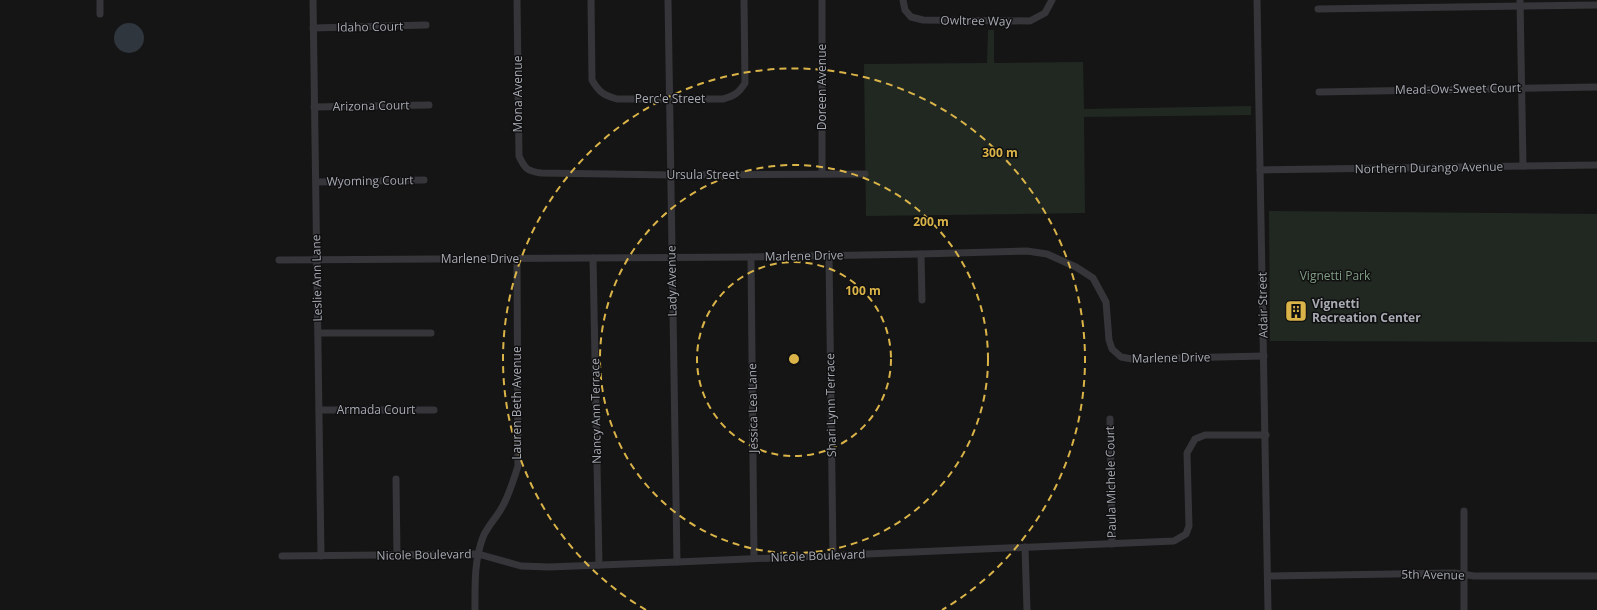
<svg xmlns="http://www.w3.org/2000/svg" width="1597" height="610" font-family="'Open Sans',sans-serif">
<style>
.green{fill:#212822}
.water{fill:#2f363d}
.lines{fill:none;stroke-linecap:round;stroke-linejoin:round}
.minor{stroke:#36363a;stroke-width:7}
.ring{fill:none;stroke:#dab448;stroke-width:2;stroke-dasharray:7 5}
.labels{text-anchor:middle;stroke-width:3;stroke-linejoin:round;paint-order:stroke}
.street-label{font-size:12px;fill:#a8abb4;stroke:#101011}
.park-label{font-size:12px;fill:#819d85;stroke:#101011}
.poi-label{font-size:12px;font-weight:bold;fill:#a8abb4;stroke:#101011;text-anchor:start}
.centre{fill:#dab448;stroke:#101011;stroke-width:2}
.ring-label{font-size:12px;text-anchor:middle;font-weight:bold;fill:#dab448;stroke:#101011;stroke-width:3;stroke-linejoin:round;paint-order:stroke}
</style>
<rect width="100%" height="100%" fill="#151516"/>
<g class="green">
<polygon points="988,30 994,30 994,63 1083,62 1084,109 1251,106 1251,115 1084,117 1085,213 866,216 864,64 987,63"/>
<polygon points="1269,211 1597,214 1597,342 1270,341"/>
</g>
<circle class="water" cx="129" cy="38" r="15"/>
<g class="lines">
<g class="minor">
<polyline points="100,0 100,14"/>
<polyline points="313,0 321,556"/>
<path d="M517,0L519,156C525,169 527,171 541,173L672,175L865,174"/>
<path d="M591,0L592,80C599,92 603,95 617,99H723C734,96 739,93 745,83L744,0"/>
<polyline points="668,0 677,562"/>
<polyline points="822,0 822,174"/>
<polyline points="903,0 905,10 911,17 923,20 1030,21 1045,13 1052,0"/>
<polyline points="1257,0 1268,610"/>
<polyline points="1520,0 1523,166"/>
<polyline points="1318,9 1597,5"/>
<polyline points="313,28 426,25"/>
<polyline points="1319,92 1597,87"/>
<polyline points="314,107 429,105"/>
<polyline points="1260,170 1597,165"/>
<polyline points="317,182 424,180"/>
<polyline points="921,254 922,300"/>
<polyline points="829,255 833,556"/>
<polyline points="751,257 754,558"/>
<polyline points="593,258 599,565"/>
<polyline points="279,260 751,257 921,254 1027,251 1047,254 1076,267 1093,278 1106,302 1109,340 1112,349 1121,357 1132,359 1264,356"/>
<polyline points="318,333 431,333"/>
<polyline points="319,410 434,410"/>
<polyline points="1110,419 1112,544"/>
<polyline points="396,479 397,555"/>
<polyline points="1464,511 1464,610"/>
<polyline points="1025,547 1027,610"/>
<polyline points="282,556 478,554 521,566 549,567 677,562 1174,541 1186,534 1189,526 1187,453 1195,439 1205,435 1266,435"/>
<polyline points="1268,576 1455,573 1474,576 1597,576"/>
<path d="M475,610C475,585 474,561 483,537C487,527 496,518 501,509C509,496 513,481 518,466L517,259"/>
</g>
</g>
<g class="ring">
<circle cx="794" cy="359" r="97"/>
<circle cx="794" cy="359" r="194"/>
<path d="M646 610A291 291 0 1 1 942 610"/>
</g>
<defs>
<g id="building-square" transform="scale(1.15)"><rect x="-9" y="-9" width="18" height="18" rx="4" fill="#dab448" stroke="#101011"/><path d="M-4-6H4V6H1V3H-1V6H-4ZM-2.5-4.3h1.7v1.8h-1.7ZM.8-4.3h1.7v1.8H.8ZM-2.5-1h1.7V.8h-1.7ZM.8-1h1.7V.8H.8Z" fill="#111"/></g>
</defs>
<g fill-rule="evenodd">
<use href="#building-square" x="1296" y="311"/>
</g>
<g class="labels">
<g class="street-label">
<text transform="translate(976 21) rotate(1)" y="4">Owltree Way</text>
<text transform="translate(370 27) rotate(-1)" y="4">Idaho Court</text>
<text transform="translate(822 87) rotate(-90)" y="4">Doreen Avenue</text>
<text transform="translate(1458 89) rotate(-1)" y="4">Mead-Ow-Sweet Court</text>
<text transform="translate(518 94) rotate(-90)" y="4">Mona Avenue</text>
<text x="670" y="103">Perc'e Street</text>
<text transform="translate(371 106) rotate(-1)" y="4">Arizona Court</text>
<text transform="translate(1429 168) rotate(-1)" y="4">Northern Durango Avenue</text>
<text x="703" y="179">Ursula Street</text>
<text transform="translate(370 181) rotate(-1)" y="4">Wyoming Court</text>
<text transform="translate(804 256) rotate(-1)" y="4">Marlene Drive</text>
<text x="480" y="263">Marlene Drive</text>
<text transform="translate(317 278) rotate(-91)" y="4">Leslie Ann Lane</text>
<text transform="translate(672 281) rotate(-91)" y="4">Lady Avenue</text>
<text transform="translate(1263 305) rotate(-91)" y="4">Adair Street</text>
<text transform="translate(1171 358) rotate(-1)" y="4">Marlene Drive</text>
<text transform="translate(517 403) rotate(-90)" y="4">Lauren Beth Avenue</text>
<text transform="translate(831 405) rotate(-91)" y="4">Shari Lynn Terrace</text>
<text transform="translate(753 408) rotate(-91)" y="4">Jessica Lea Lane</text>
<text x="376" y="414">Armada Court</text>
<text transform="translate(596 411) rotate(-91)" y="4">Nancy Ann Terrace</text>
<text transform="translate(1111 482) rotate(-91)" y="4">Paula Michele Court</text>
<text transform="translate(424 555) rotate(-1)" y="4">Nicole Boulevard</text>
<text transform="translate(818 556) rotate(-2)" y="4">Nicole Boulevard</text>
<text transform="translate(1433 575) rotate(1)" y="4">5th Avenue</text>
</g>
<g class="park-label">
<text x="1335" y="280">Vignetti Park</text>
</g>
<g class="poi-label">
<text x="1312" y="308">Vignetti<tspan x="1312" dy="14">Recreation Center</tspan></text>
</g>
</g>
<circle cx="794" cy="359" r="6" class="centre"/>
<g class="ring-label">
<text x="1000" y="157">300 m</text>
<text x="931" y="226">200 m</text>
<text x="863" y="295">100 m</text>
</g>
</svg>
